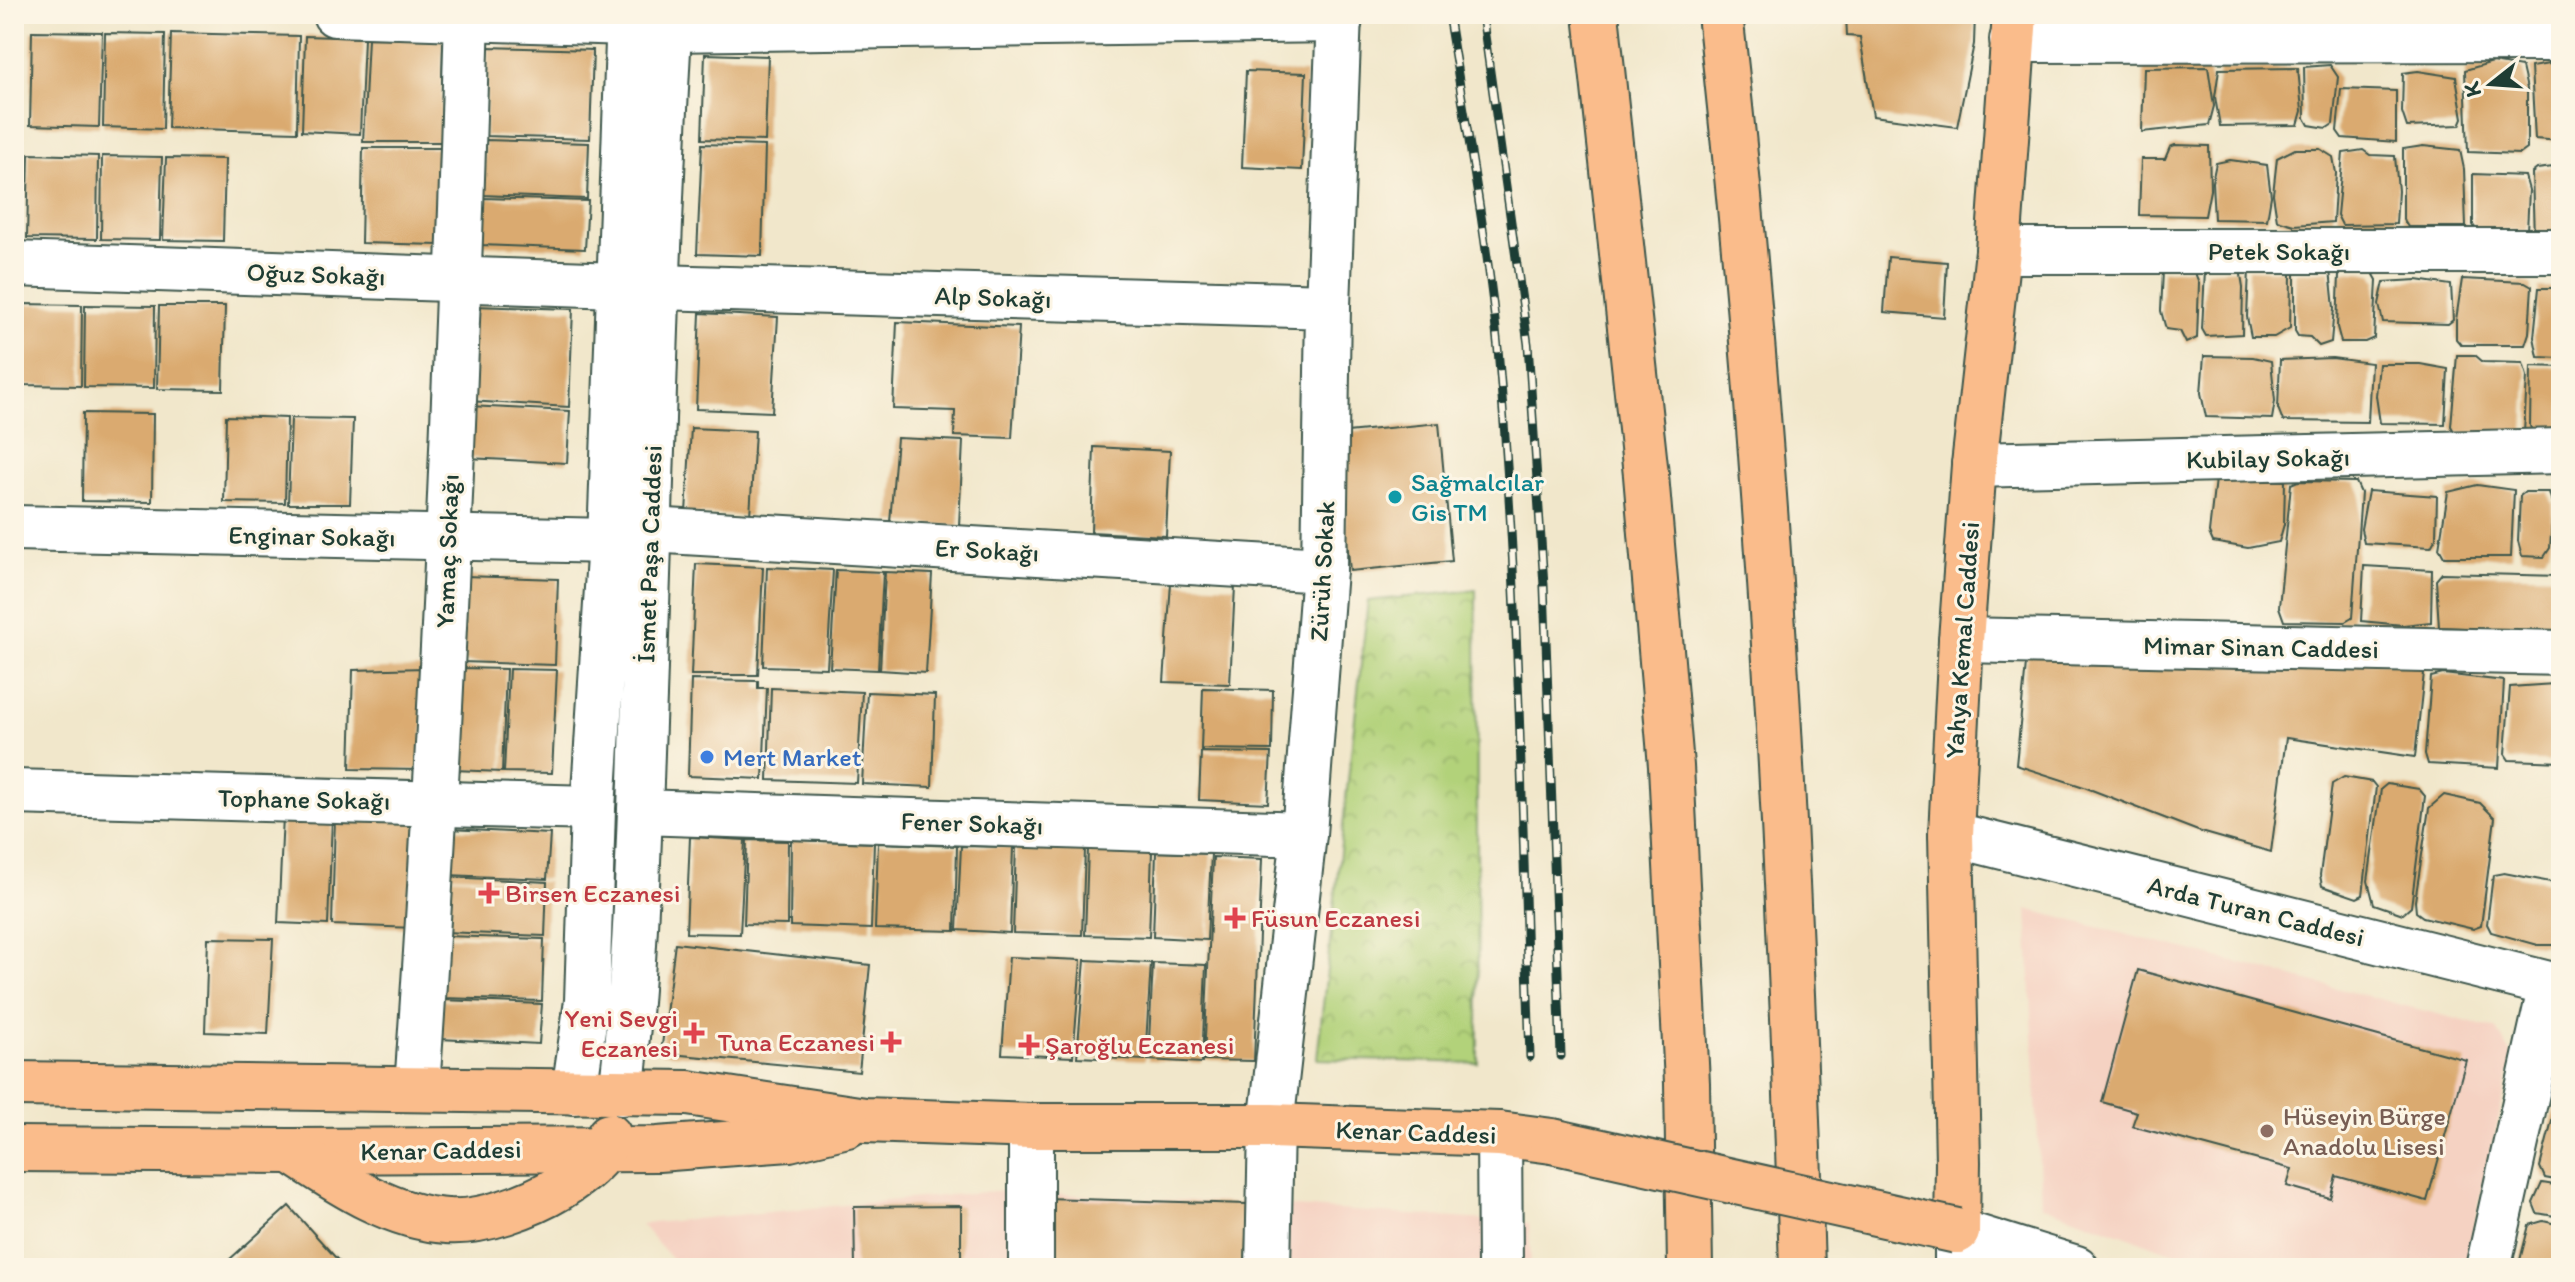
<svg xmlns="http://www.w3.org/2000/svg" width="2575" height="1282" font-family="Itim,sans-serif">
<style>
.built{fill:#f5d2c2}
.park{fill:url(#park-crowns);stroke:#688857;stroke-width:2}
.building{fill:#daaa6f}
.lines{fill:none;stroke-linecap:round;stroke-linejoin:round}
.minor-casing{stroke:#3e564b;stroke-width:48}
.major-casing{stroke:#3e564b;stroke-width:48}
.highway-casing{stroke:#3e564b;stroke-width:48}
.minor{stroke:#fff;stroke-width:44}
.major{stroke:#fabc8b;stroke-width:44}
.highway{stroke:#fabc8b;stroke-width:44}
.rail-casing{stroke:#1f3d34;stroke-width:9}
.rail{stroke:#fcf5e5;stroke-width:6;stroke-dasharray:18;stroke-linecap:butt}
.major-bridge-casing{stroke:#3e564b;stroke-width:48;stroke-linecap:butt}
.major-bridge{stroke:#fabc8b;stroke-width:44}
.culture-dot{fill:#0f9aa8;stroke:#fcf5e5;stroke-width:3}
.shop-dot{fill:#3f7fe0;stroke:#fcf5e5;stroke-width:3}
.health-dot{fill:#e0444e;stroke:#fcf5e5;stroke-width:3}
.education-dot{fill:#8d6e63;stroke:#fcf5e5;stroke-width:3}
.labels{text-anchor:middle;stroke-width:6;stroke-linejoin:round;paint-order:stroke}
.street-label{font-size:26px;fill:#1f3d34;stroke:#fcf5e5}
.culture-label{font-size:26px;fill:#0d838f;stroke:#fcf5e5;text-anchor:start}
.shop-label{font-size:26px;fill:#366cbe;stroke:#fcf5e5;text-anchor:start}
.health-label{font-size:26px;fill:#be3a42;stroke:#fcf5e5;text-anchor:start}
.education-label{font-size:26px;fill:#785e54;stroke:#fcf5e5;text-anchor:start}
</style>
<defs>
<pattern id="park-crowns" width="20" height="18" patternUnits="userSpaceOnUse" patternTransform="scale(2)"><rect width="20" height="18" fill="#b2d27a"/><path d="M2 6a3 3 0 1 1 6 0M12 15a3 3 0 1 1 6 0" fill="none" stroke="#99b56a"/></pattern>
</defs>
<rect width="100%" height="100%" fill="#fcf5e5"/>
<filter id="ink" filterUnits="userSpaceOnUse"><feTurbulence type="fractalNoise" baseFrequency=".0125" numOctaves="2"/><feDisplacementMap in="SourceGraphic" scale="16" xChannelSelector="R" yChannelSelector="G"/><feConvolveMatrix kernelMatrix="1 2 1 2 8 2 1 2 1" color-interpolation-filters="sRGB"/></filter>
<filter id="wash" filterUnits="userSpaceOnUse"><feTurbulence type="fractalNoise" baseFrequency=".006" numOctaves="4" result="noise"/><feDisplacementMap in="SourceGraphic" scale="32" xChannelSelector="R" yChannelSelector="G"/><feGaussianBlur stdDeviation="1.8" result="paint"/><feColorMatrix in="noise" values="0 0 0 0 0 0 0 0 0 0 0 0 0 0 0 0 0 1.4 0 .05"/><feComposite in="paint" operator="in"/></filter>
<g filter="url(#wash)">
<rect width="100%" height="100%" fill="#f1e7cb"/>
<g class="built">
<polygon points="2027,909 2496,1029 2513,1056 2464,1268 2215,1268 2041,1205"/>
<polygon points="995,1191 1250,1204 1529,1223 1531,1268 679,1268 641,1224"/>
</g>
<polygon class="park" points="1476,590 1478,1063 1317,1059 1368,601"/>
<g id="blocks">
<g class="building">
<polygon points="1846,14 1975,14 1974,44 1957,127 1873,116 1860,37 1847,36"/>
<polygon points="2047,14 2145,14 2145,26 2047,20"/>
<polygon points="2149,14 2220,14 2219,28 2149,24"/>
<polygon points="2227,14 2296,14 2295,27 2228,30"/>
<polygon points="2303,14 2368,14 2367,26 2306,28"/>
<polygon points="2375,14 2447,14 2443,24 2377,27"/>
<polygon points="2451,14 2505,14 2505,20 2450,18"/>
<polygon points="2510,14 2561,14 2561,21 2510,19"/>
<polygon points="32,31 102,32 99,127 30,125"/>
<polygon points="105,33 165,34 163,129 103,127"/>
<polygon points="171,33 299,36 297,132 168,128"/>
<polygon points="305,36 364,38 360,134 302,131"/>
<polygon points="368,38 443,39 441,142 363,142"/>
<polygon points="488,47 593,50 590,139 485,136"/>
<polygon points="705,54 768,56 765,141 702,139"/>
<polygon points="2493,62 2522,67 2527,89 2527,149 2520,154 2468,152 2465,70"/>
<polygon points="2549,64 2561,65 2561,141 2535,139 2531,67"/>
<polygon points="2330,65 2338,77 2333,124 2327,128 2309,125 2305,118 2304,67"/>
<polygon points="2208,67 2214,106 2209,125 2142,132 2144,68"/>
<polygon points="2298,68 2302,111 2298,125 2220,126 2215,97 2219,69"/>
<polygon points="1246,71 1306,73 1302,170 1242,167"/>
<polygon points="2418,71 2456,77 2463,118 2460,125 2407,127 2402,112 2403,73"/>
<polygon points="2341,89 2396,91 2396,142 2342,138 2337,131"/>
<polygon points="485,140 589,143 587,199 482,195"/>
<polygon points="702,144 765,146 762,256 697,254"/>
<polygon points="2175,145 2209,146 2210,190 2205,216 2139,215 2141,159 2165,159 2170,147"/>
<polygon points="2423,146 2460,150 2464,169 2466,227 2408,227 2403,219 2403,149"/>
<polygon points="363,148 440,148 439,245 361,243"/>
<polygon points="2295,149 2320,149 2333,157 2336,173 2333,222 2294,225 2277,220 2273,194 2277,158"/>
<polygon points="2363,150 2370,155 2395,156 2398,191 2396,224 2342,225 2337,215 2343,153"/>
<polygon points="29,154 98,156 97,239 27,238"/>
<polygon points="102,156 162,157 160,240 101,239"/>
<polygon points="166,158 225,159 223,241 163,240"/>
<polygon points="2230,160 2267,165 2271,196 2267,220 2214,219 2212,182 2216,163"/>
<polygon points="2553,167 2559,173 2559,235 2534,237 2532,173 2537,169"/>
<polygon points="2473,174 2525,176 2529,190 2527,231 2477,230 2473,225"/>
<polygon points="482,198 588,201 585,249 481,245"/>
<polygon points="1888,257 1947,262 1944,317 1884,312"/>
<polygon points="2193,268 2199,283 2197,338 2186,343 2180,331 2166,329 2161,311 2163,271"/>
<polygon points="2240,269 2243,287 2242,334 2206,336 2202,329 2205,271"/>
<polygon points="2249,269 2287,270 2291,274 2290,328 2274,337 2251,337 2247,317"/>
<polygon points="2330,270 2334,308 2331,342 2319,346 2310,337 2298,336 2295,331 2295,273"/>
<polygon points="2344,271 2373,273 2377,280 2374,338 2365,342 2341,342 2337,327 2339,275"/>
<polygon points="2462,279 2525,282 2532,286 2529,333 2525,345 2461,345 2456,339 2456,320"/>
<polygon points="2417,280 2451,285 2453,320 2448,324 2383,322 2379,304 2384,282"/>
<polygon points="2539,288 2561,288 2561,358 2538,357 2534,337"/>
<polygon points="22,304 82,305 81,386 20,385"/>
<polygon points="85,305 155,306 154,388 84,387"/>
<polygon points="159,306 225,306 223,390 157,389"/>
<polygon points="473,306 573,309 569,407 468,401"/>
<polygon points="700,313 778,317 772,412 696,409"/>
<polygon points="897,322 1019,327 1012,438 954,436 955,411 893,409"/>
<polygon points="2457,355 2475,355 2483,362 2523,363 2527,376 2524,433 2455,433 2451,426"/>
<polygon points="2204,356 2253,357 2271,361 2275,401 2272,419 2206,417 2201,393"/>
<polygon points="2332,358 2371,363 2368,422 2283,421 2278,408 2280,360"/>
<polygon points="2379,364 2420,364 2448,369 2445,424 2380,423 2376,396"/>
<polygon points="2531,366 2561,367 2561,436 2534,435 2530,426"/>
<polygon points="468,406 570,411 567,463 467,458"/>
<polygon points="83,413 153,414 152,502 82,501"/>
<polygon points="226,416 287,418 285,503 224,502"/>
<polygon points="291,418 353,419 350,504 288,504"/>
<polygon points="1439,423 1452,561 1350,571 1337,433"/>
<polygon points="691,428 755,431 750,516 686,513"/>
<polygon points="897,438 963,441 959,526 890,522"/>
<polygon points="1094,447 1170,451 1166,536 1091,532"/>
<polygon points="2215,479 2285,481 2284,524 2279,542 2248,548 2213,542 2209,533"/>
<polygon points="2298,481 2356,482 2361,493 2352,618 2345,622 2284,621 2279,607 2291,484"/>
<polygon points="2477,485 2514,490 2511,557 2444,557 2439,548 2448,492"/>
<polygon points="2368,491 2437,496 2436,538 2431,547 2364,543 2361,529"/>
<polygon points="2525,492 2549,492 2553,506 2550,548 2544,557 2522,556 2518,541 2520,496"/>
<polygon points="2558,500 2561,500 2561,558 2554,553"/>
<polygon points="696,564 763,567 758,675 691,675"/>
<polygon points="2364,566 2432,570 2431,622 2403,625 2361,621"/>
<polygon points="767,567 833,570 827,668 763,666"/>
<polygon points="836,570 883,572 878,670 830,668"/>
<polygon points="885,572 932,574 926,673 880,670"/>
<polygon points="2442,573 2561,576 2561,632 2439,627 2436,580"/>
<polygon points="464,576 558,579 555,665 461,662"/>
<polygon points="1171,583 1235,586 1230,684 1164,682"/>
<polygon points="2027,654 2425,663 2415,757 2286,738 2271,852 2198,831 2084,787 2016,765"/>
<polygon points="424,668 422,770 350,769 353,670"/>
<polygon points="459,668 506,669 502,772 454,770"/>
<polygon points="509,669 557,670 552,773 504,772"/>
<polygon points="2443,674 2504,681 2499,768 2428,764 2425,754 2431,677"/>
<polygon points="691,680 758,681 758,688 767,688 763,779 688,776"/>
<polygon points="2555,684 2561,685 2561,762 2509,760 2505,754 2510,687"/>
<polygon points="771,688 862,692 857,783 768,780"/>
<polygon points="1203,688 1273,690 1272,750 1201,749"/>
<polygon points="867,692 935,695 932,787 862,784"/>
<polygon points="1201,752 1271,753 1268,803 1199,800"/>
<polygon points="2344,777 2372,782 2376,787 2363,895 2357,898 2322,886 2320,875 2332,784"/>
<polygon points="2387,784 2419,789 2425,796 2411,907 2403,914 2374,904 2368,881 2381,789"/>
<polygon points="2444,795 2480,803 2495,818 2481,926 2473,929 2423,917 2416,912 2415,901 2429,808"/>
<polygon points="283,816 332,818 328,925 278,923"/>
<polygon points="335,817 419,819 416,928 332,925"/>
<polygon points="449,829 550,834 547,879 447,875"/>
<polygon points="690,837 745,840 740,934 686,933"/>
<polygon points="747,840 788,841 787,925 744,924"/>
<polygon points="791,840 874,843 871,929 790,926"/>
<polygon points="878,843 957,846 955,931 875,929"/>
<polygon points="961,846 1013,847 1010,933 957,930"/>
<polygon points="1016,847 1085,849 1082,935 1013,933"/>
<polygon points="1088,849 1152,851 1149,937 1085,935"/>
<polygon points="1156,852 1211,854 1207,940 1153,937"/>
<polygon points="1213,857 1262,859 1254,1061 1204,1060"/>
<polygon points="2504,873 2561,884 2561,923 2557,945 2538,945 2491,932 2487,924 2493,875"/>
<polygon points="447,877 547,882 545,936 444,932"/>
<polygon points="445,936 544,939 542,1001 442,998"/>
<polygon points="208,938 273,939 268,1034 205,1032"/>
<polygon points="675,943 870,965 859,1072 661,1053"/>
<polygon points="1009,957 1081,960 1073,1057 1002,1054"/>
<polygon points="1085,960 1151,963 1145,1060 1077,1057"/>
<polygon points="1153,963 1206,965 1202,1063 1148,1060"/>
<polygon points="2138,970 2466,1060 2427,1201 2336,1176 2330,1198 2287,1186 2292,1169 2132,1126 2137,1112 2102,1102"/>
<polygon points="442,1000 542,1004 539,1044 440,1039"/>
<polygon points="2560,1089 2561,1089 2561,1181 2545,1178 2540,1167"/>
<polygon points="2542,1183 2561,1186 2561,1217 2537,1213 2533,1203"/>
<polygon points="1045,1198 1247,1204 1245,1268 1044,1268"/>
<polygon points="289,1206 345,1268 220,1268"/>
<polygon points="961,1206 961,1268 855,1268 854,1207"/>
<polygon points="2543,1221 2561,1225 2561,1268 2518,1268 2529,1225"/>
</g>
</g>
</g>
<g filter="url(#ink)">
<use href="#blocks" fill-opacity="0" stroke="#3e564b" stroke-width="2"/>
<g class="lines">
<g class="minor-casing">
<g id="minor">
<polyline points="335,14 629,23"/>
<polyline points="669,29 1340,20"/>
<polyline points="2012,40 2561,39"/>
<polyline points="1998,251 2561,251"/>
<polyline points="14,264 618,285"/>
<polyline points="657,287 1328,306"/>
<polyline points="1974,465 2561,451"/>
<polyline points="14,528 610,541"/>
<polyline points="650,530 1324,570"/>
<polyline points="1961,640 2561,653"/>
<polyline points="14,792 593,808"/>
<polyline points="640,812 1304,834"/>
<polyline points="1951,834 2561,987"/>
<path d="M417,1088C442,731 457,372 467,14"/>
<polyline points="574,1092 587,1001 593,808 610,541 629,14"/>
<path d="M621,1093C637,962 639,828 644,696C652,468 657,241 670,14"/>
<polyline points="1031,1126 1031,1268"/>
<polyline points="1499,1134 1500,1268"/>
<polyline points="1268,1268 1271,1126 1304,834 1324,570 1328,306 1339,14"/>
<polyline points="1957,1268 1957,1231 2076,1268"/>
<polyline points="2488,1268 2551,985"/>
</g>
</g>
<g class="major-casing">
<g id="major">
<polyline points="14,1084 688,1093 865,1120 1031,1126 1271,1126 1499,1134 1552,1141"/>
<polyline points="14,1149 291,1151 658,1149 789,1139 847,1125"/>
<path d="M291,1151C337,1181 390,1218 447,1221C481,1224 531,1205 559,1188C579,1175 602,1160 609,1136"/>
<polyline points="1957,1231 1958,1162 1951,834 1961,640 1974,465 1998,251 2015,14"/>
</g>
</g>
<g class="highway-casing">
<g id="highway">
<polyline points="1596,14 1646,475 1671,766 1687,1083 1690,1268"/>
<path d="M1720,14C1767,430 1789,850 1802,1268"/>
</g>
</g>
<use href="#minor" class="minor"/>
<use href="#major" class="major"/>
<use href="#highway" class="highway"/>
<g class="rail-casing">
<g id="rail">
<path d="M1448,14C1466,125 1487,237 1498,349C1519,585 1522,821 1530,1057"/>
<polyline points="1482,14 1528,344 1544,585 1561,1056"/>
</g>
</g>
<use href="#rail" class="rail"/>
<g class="major-bridge-casing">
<polyline id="major-bridge" points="1552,1141 1957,1231"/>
</g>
<use href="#major-bridge" class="major-bridge"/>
</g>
</g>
<circle class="culture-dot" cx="1395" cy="497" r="8"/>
<circle class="shop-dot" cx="707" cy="757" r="8"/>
<g class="health-dot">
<path d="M485 881h8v8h8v8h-8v8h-8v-8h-8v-8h8z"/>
<path d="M1231 906h8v8h8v8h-8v8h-8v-8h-8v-8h8z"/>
<path d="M690 1021h8v8h8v8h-8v8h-8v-8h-8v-8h8z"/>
<path d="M887 1030h8v8h8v8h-8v8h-8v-8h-8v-8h8z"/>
<path d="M1025 1033h8v8h8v8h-8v8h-8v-8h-8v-8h8z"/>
</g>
<circle class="education-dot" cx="2267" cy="1131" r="8"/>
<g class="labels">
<g class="street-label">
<text x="2279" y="260">Petek Sokağı</text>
<text transform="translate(316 274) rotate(2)" y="9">Oğuz Sokağı</text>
<text transform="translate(993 297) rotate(2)" y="9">Alp Sokağı</text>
<text transform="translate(2268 458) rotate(-1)" y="9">Kubilay Sokağı</text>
<text transform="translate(312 536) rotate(1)" y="9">Enginar Sokağı</text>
<text transform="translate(987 550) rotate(3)" y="9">Er Sokağı</text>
<text transform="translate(447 551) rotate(-88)" y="9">Yamaç Sokağı</text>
<text transform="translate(649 554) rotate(-88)" y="9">İsmet Paşa Caddesi</text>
<text transform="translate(1322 571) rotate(-87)" y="9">Zürüh Sokak</text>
<text transform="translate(1962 640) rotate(-86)" y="9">Yahya Kemal Caddesi</text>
<text transform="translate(2261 647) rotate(1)" y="9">Mimar Sinan Caddesi</text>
<text transform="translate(304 799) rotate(1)" y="9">Tophane Sokağı</text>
<text transform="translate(972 823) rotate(2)" y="9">Fener Sokağı</text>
<text transform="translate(2256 911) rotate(14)" y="9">Arda Turan Caddesi</text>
<text transform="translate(1416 1132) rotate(2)" y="9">Kenar Caddesi</text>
<text transform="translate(441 1150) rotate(-1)" y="9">Kenar Caddesi</text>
</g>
<g class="culture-label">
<text x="1411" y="491">Sağmalcılar<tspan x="1411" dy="30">Gis TM</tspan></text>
</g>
<g class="shop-label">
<text x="723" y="766">Mert Market</text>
</g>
<g class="health-label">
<text x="505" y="902">Birsen Eczanesi</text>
<text x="1251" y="927">Füsun Eczanesi</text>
<text x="678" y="1027" text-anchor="end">Yeni Sevgi<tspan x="678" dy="30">Eczanesi</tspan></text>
<text x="875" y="1051" text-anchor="end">Tuna Eczanesi</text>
<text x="1045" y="1054">Şaroğlu Eczanesi</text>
</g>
<g class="education-label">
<text x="2283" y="1125">Hüseyin Bürge<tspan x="2283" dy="30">Anadolu Lisesi</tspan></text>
</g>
</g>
<rect width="2575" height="1282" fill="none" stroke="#fcf5e5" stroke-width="48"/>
<g transform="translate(2491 84) rotate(253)" stroke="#fcf5e5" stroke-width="6" paint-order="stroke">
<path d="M0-6L14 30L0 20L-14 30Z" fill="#1f3d34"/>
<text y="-12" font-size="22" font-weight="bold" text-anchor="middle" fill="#1f3d34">K</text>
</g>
</svg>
